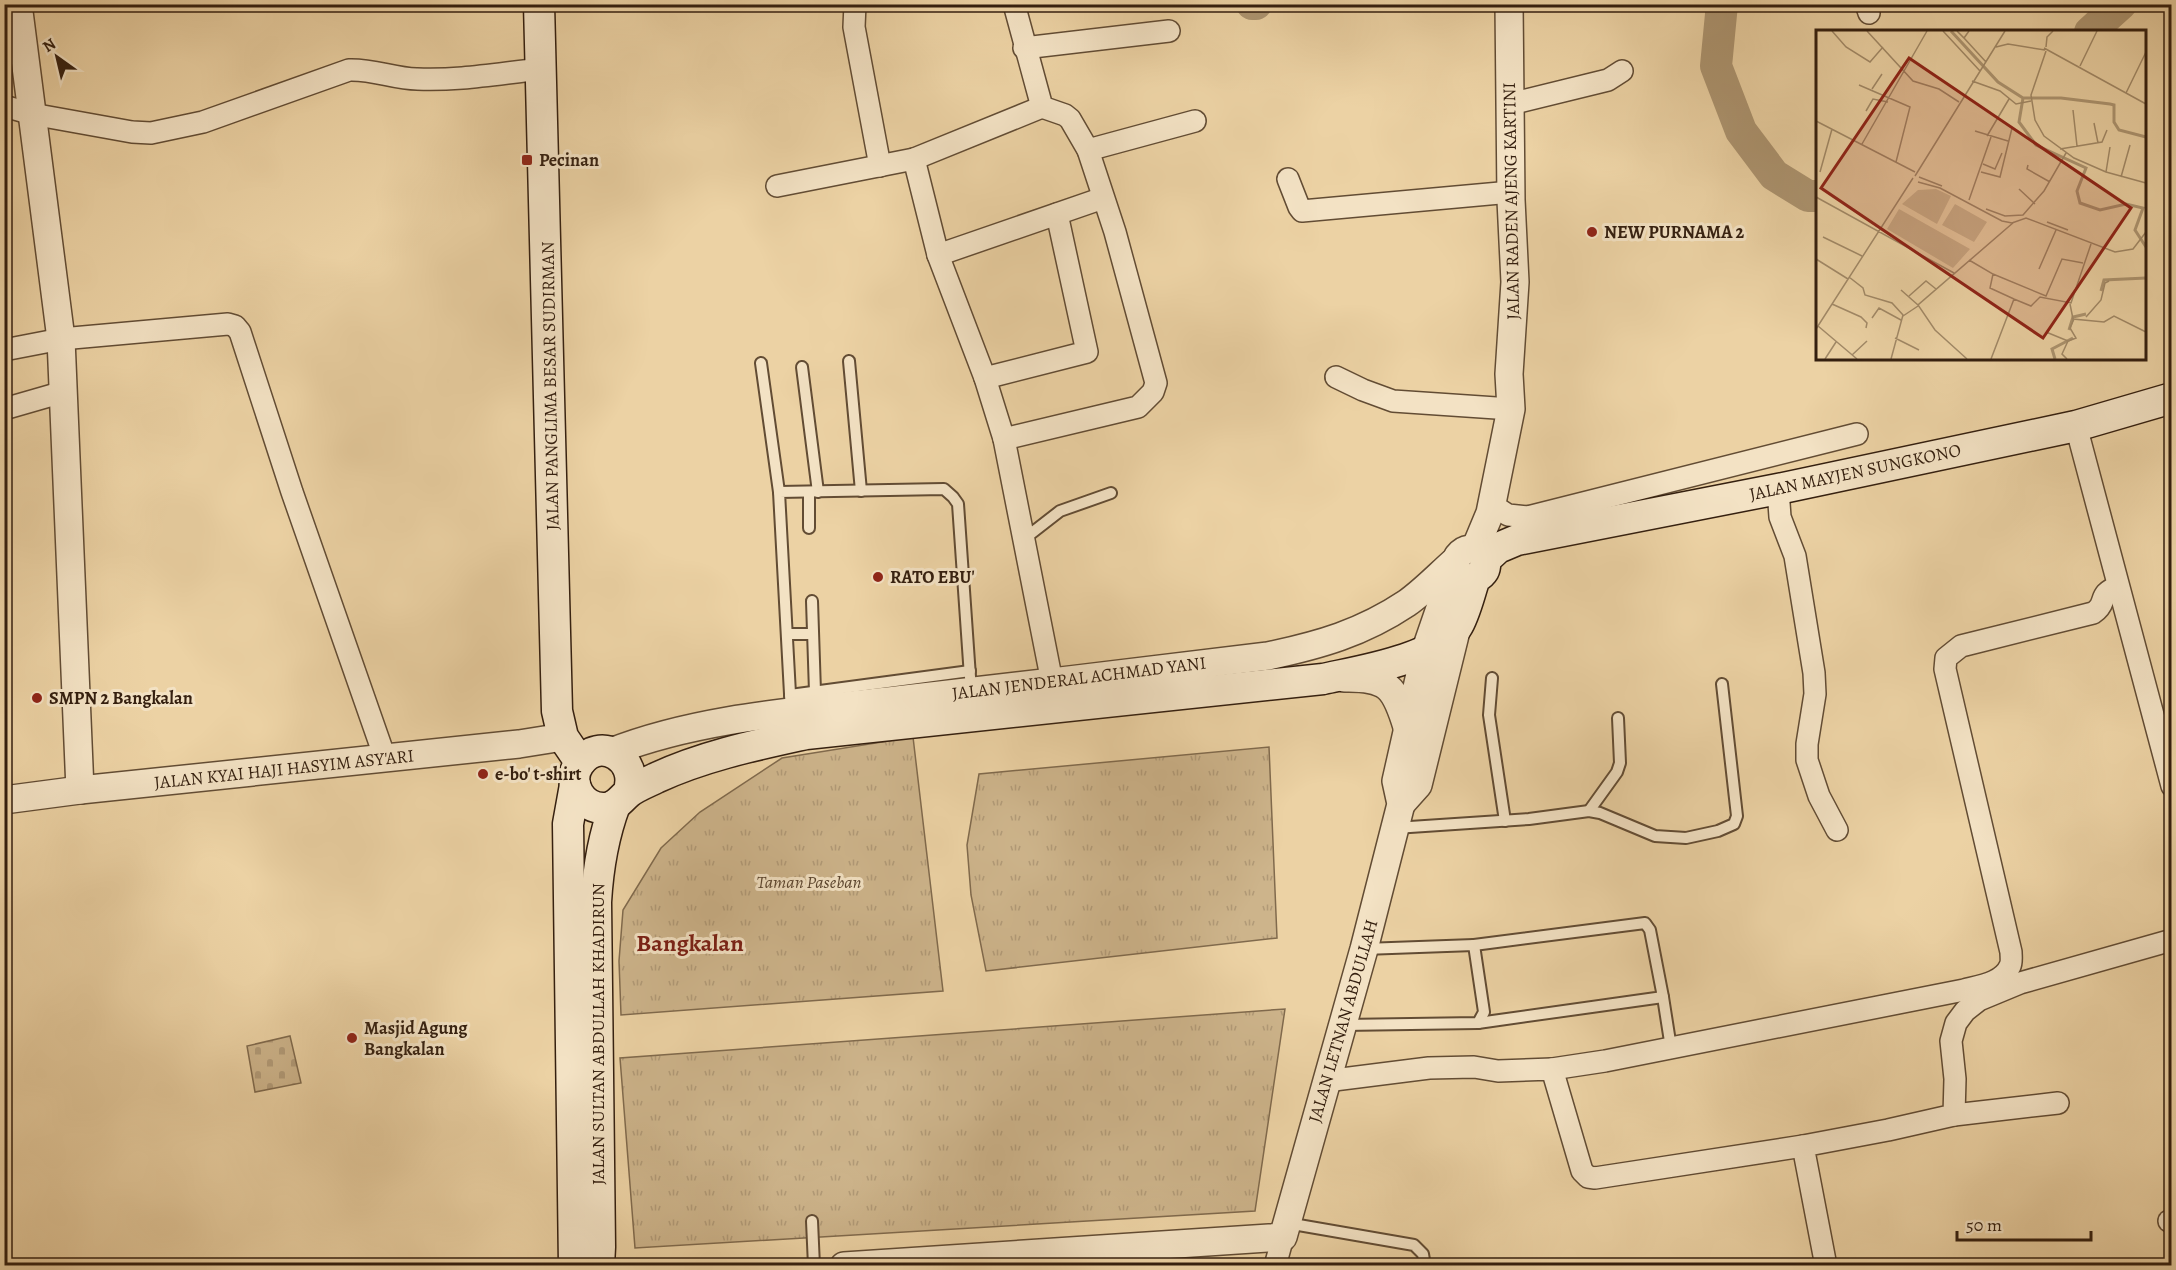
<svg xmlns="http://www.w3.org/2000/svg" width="2176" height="1270" font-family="Alegreya,serif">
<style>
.cemetery{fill:url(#cemetery-stones);stroke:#806a4d;stroke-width:1.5}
.park{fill:url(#park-tufts);stroke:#806a4d;stroke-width:1.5}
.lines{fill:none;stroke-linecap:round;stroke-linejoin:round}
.river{stroke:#ad9571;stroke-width:32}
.service-casing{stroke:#624c34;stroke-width:14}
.minor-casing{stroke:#624c34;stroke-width:24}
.tertiary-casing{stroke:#624c34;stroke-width:30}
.secondary-casing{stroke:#341f0f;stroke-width:33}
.service{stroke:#f3e2c4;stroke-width:10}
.minor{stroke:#f3e2c4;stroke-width:21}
.tertiary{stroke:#f3e2c4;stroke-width:27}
.secondary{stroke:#f3e2c4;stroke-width:30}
.poi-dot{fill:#8f2418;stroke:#f3e2c4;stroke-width:2}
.labels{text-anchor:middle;stroke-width:6;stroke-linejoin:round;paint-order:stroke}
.poi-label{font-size:18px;font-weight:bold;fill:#341f0f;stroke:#f3e2c4;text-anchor:start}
.street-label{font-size:18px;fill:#341f0f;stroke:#f3e2c4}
.park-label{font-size:18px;font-style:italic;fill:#5a442e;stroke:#f3e2c4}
.district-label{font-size:24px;font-weight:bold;fill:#7a1f14;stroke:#f3e2c4}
.inset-river{fill:none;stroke:#ad9571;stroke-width:3}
.inset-road{fill:none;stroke:#a28a68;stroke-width:1.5}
.view{fill:#8f2418;fill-opacity:0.15;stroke:#8f2418;stroke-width:3}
.inset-edge{fill:none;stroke:#341f0f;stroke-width:3}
</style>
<defs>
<pattern id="cemetery-stones" width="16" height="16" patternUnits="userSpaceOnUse" patternTransform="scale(1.5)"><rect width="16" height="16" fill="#cdb48b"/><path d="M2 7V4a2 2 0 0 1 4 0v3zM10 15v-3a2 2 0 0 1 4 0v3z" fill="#b19a77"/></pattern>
<pattern id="park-tufts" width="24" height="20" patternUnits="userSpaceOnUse" patternTransform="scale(1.5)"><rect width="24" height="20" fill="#cdb48b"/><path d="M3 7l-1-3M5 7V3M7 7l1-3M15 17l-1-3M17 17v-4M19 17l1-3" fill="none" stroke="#b19a77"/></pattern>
</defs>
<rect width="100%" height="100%" fill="#ecd2a4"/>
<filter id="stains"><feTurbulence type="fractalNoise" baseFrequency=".00333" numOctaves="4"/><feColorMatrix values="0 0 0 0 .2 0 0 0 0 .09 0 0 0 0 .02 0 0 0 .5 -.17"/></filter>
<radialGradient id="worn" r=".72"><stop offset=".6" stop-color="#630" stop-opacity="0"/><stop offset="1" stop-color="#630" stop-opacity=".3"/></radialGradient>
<polygon class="cemetery" points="290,1036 301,1083 255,1092 247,1046"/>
<g class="park">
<polygon points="913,737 943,991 621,1015 619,961 623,910 661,848 700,812 782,758"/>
<polygon points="1269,747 1277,938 986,971 971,895 967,845 979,774"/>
<polygon points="1285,1009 1255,1211 635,1248 620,1058"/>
</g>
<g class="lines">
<g class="river">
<polyline points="1252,4 1256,4"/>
<polyline points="1722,4 1716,66 1741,131 1774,175 1808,196 1818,196"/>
<polyline points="2090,32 2121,4"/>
</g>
<g class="service-casing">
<g id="service">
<polyline points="849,361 861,491"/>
<polyline points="761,363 779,492"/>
<polyline points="802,367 818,492"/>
<polyline points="809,528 809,492"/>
<polyline points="1024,539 1060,511 1111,493"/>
<polyline points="812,601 815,692"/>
<polyline points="787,634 813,634"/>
<polyline points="1492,678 1489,715 1505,821"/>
<polyline points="790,695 970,671"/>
<polyline points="791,712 779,492 944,489 953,497 958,504 971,691"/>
<polyline points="1589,811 1617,772 1620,763 1618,718"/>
<polyline points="1395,828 1529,819 1589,811 1600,813 1655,836 1686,838 1718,831 1734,824 1737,816 1722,684"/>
<polyline points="1474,945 1645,923 1650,930 1663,997 1478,1023"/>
<polyline points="1663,997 1671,1048"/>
<polyline points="1343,1025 1478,1023 1484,1012 1474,945 1364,949"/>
<polyline points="812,1221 814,1266"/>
<polyline points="1287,1223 1414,1245 1423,1254 1425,1266"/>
</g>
</g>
<g class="minor-casing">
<g id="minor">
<polyline points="855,4 854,27 880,166"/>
<polyline points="1866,4 1869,13"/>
<polyline points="1024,48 1169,31"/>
<polyline points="1510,104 1608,80 1622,71"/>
<path d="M4,106L32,114L132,132L151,133L203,122L349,70C374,69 394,79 417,79C459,81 501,73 542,69"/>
<polyline points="1088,150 1195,121"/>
<polyline points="914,159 938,255 985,378 1004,439 1052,682"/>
<polyline points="1288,179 1299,207 1302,211 1511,192"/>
<polyline points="777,186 914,159 1042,107"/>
<polyline points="938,255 1103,198"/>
<polyline points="4,350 61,339 228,324 235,326 240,332 292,492 385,758"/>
<polyline points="1336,377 1363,390 1393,401 1511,409"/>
<polyline points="985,378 1087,352 1057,214"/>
<polyline points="4,409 63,392"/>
<polyline points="2076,426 2172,786"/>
<polyline points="1004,439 1138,407 1153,392 1156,383 1115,232 1088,150 1070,119 1065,115 1042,107 1014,4"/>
<polyline points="1778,489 1780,517 1795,556 1814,673 1815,694 1807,744 1807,760 1819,796 1837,830"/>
<polyline points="1491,504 1508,515 1528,517 1857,434"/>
<path d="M1552,1069L1605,1061L1964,990C1979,986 2003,983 2010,966C2012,962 2011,956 2011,952L1945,669L1946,658L1961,646L2093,613C2109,603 2096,594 2118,587"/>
<polyline points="1326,1081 1429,1068 1474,1067 1498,1071 1552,1069 1582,1171 1588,1177 1595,1178 1803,1146"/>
<polyline points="1954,1115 2058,1103"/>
<polyline points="2169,1221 2172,1221"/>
<polyline points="1275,1266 1283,1237"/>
<polyline points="1826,1266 1803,1146 1888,1130 1954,1115 1955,1079 1951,1041 1956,1023 1965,1011 1979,1000 2020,983 2172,940"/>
</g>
</g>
<g class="tertiary-casing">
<g id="tertiary">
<polyline points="18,4 61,339 80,790"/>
<polyline points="1475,549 1490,513 1511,409 1509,374 1515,282 1511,200 1509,4"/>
<path d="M1344,678C1388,677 1395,687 1407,727"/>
<path d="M611,752C700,717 802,711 897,700C1021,686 1144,671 1268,656C1320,645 1362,633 1407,603C1424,591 1440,574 1456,560"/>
<polyline points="4,800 80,790 519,744 563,737"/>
<polyline points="1401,804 1418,785 1457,627"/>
<path d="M844,1266L1283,1237L1364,949L1401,804L1396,781L1425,652L1458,556C1465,547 1472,548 1482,552L1485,560"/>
</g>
</g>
<g class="secondary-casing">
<g id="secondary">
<polyline points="539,4 557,711 563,737 580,762"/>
<path d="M628,793C641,759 599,734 579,764C566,783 582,810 606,808C617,806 620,800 628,793C635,787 648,782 656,778C703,756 756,745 806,734L1323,679C1359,671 1436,659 1457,627C1465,615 1470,592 1475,578C1484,573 1486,569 1485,560L1498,548L1517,540L1778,489L2076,426L2172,398"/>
<polyline points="574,1266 568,824 575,785"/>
<path d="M599,1266L600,1247L596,902C598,868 603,837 615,805"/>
</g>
</g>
<use href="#service" class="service"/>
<use href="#minor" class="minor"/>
<use href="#tertiary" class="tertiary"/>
<use href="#secondary" class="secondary"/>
</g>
<g class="poi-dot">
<rect x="521" y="154" width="12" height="12" rx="3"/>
<circle cx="1592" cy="232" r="6"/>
<circle cx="878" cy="577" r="6"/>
<circle cx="37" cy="698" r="6"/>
<circle cx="483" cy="774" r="6"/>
<circle cx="352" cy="1038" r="6"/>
</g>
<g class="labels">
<g class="poi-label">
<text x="539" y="166">Pecinan</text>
<text x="1604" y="238">NEW PURNAMA 2</text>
<text x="890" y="583">RATO EBU'</text>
<text x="49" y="704">SMPN 2 Bangkalan</text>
<text x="495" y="780">e-bo' t-shirt</text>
<text x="364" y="1034">Masjid Agung<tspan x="364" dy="21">Bangkalan</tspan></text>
</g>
<g class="street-label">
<text transform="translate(1511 201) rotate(-91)" y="6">JALAN RADEN AJENG KARTINI</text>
<text transform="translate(550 386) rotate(-91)" y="6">JALAN PANGLIMA BESAR SUDIRMAN</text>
<text transform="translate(1855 472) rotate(-12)" y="6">JALAN MAYJEN SUNGKONO</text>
<text transform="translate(1079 678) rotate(-7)" y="6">JALAN JENDERAL ACHMAD YANI</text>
<text transform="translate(284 769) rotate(-6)" y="6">JALAN KYAI HAJI HASYIM ASY'ARI</text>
<text transform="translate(1343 1021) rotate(-74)" y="6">JALAN LETNAN ABDULLAH</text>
<text transform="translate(598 1034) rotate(-90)" y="6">JALAN SULTAN ABDULLAH KHADIRUN</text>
</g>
<g class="park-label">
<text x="809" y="888">Taman Paseban</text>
</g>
<g class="district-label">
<text x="690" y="951">Bangkalan</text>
</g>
</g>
<g transform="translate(1816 30)">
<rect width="330" height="330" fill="#ecd2a4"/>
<path d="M120,159L135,166L121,194L86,174L102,160ZM139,174L171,192L158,212L126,195ZM83,179L154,219L137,238L71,199Z" fill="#cdb48b"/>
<path class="inset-river" d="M135,1L182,52L207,68H245L294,74L298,75V92L303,100L330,107M207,68L203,92L220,115L270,138L261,161L264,173L284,180L310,174L327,178L319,200L330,217M285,261L288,250L330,248M253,300L257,287L270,284M239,329L236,319L257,308"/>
<path class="inset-road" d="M16,1L30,17L54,32L67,17M51,1L97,51L123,59L143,72M127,1L164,41M141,1L148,8L153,1M148,8L170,32M180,17L192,14L229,20M230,17L231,7L237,1M228,18L330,74M230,21L215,65L219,90L228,106L258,128L290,142L330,153M264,36L281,1M156,51L184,61L200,74L215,71M43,55L94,77L80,132M56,59L66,44M310,63L330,22M257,80L261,116M50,81L57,69L72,72M0,91L99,142M278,93L282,113M159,101L192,111M171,106L193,69M46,114L111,1M244,119L286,112L291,100M167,134L179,139L186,123M212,135L211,139L234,152M4,142L16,99M165,142L184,147L196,98M290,142L294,117M99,146L189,1M103,147L126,156M305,147L314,115M102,152L124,158L186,191L196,193L210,188L299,222L317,219L330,202M203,159L219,174M0,167L138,243M153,170L175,107M170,179L189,186L207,185L228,161L250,123M231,192L252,200M7,207L46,226M0,229L32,249M153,230L177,244L174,258L198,269M223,239L240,200M177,244L230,266L246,229L267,233M33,247L47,258L49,265L76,273L87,285L75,329M85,260L102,275M93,266L110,251L120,259M16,274L45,287L51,293L50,298M254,274L257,289L288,292L298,286L330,302M87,286L102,276M270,287L285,270L289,253L293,251M56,288L63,278L85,290M2,296L41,329M0,299L97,148M230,302L252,311M79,308L103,320M36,325L51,311M9,329L20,312M151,329L119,300L102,275L198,192M175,329L198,269L215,276L224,267L255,273L275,214M251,329L246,324L252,311L260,308L254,298L258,289"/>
<path class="view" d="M93,28L315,178L227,308L5,158Z"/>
<rect width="330" height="330" class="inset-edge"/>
</g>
<rect width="2176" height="1270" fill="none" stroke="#ecd2a4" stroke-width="24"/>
<rect x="6" y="6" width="2164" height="1258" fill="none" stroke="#341f0f" stroke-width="3"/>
<rect x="12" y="12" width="2152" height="1246" fill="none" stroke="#341f0f" stroke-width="1.5"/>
<g transform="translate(57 57) rotate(326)" stroke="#f3e2c4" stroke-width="4.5" paint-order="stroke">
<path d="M0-4.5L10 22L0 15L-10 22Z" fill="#341f0f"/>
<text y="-9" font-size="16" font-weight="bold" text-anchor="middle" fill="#341f0f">N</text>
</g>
<path d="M1957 1231v9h134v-9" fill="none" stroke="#341f0f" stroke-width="3"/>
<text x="1966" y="1231" font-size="18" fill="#341f0f" stroke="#f3e2c4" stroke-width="4.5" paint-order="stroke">50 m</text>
<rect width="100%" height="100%" filter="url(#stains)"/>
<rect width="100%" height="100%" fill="url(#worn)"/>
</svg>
